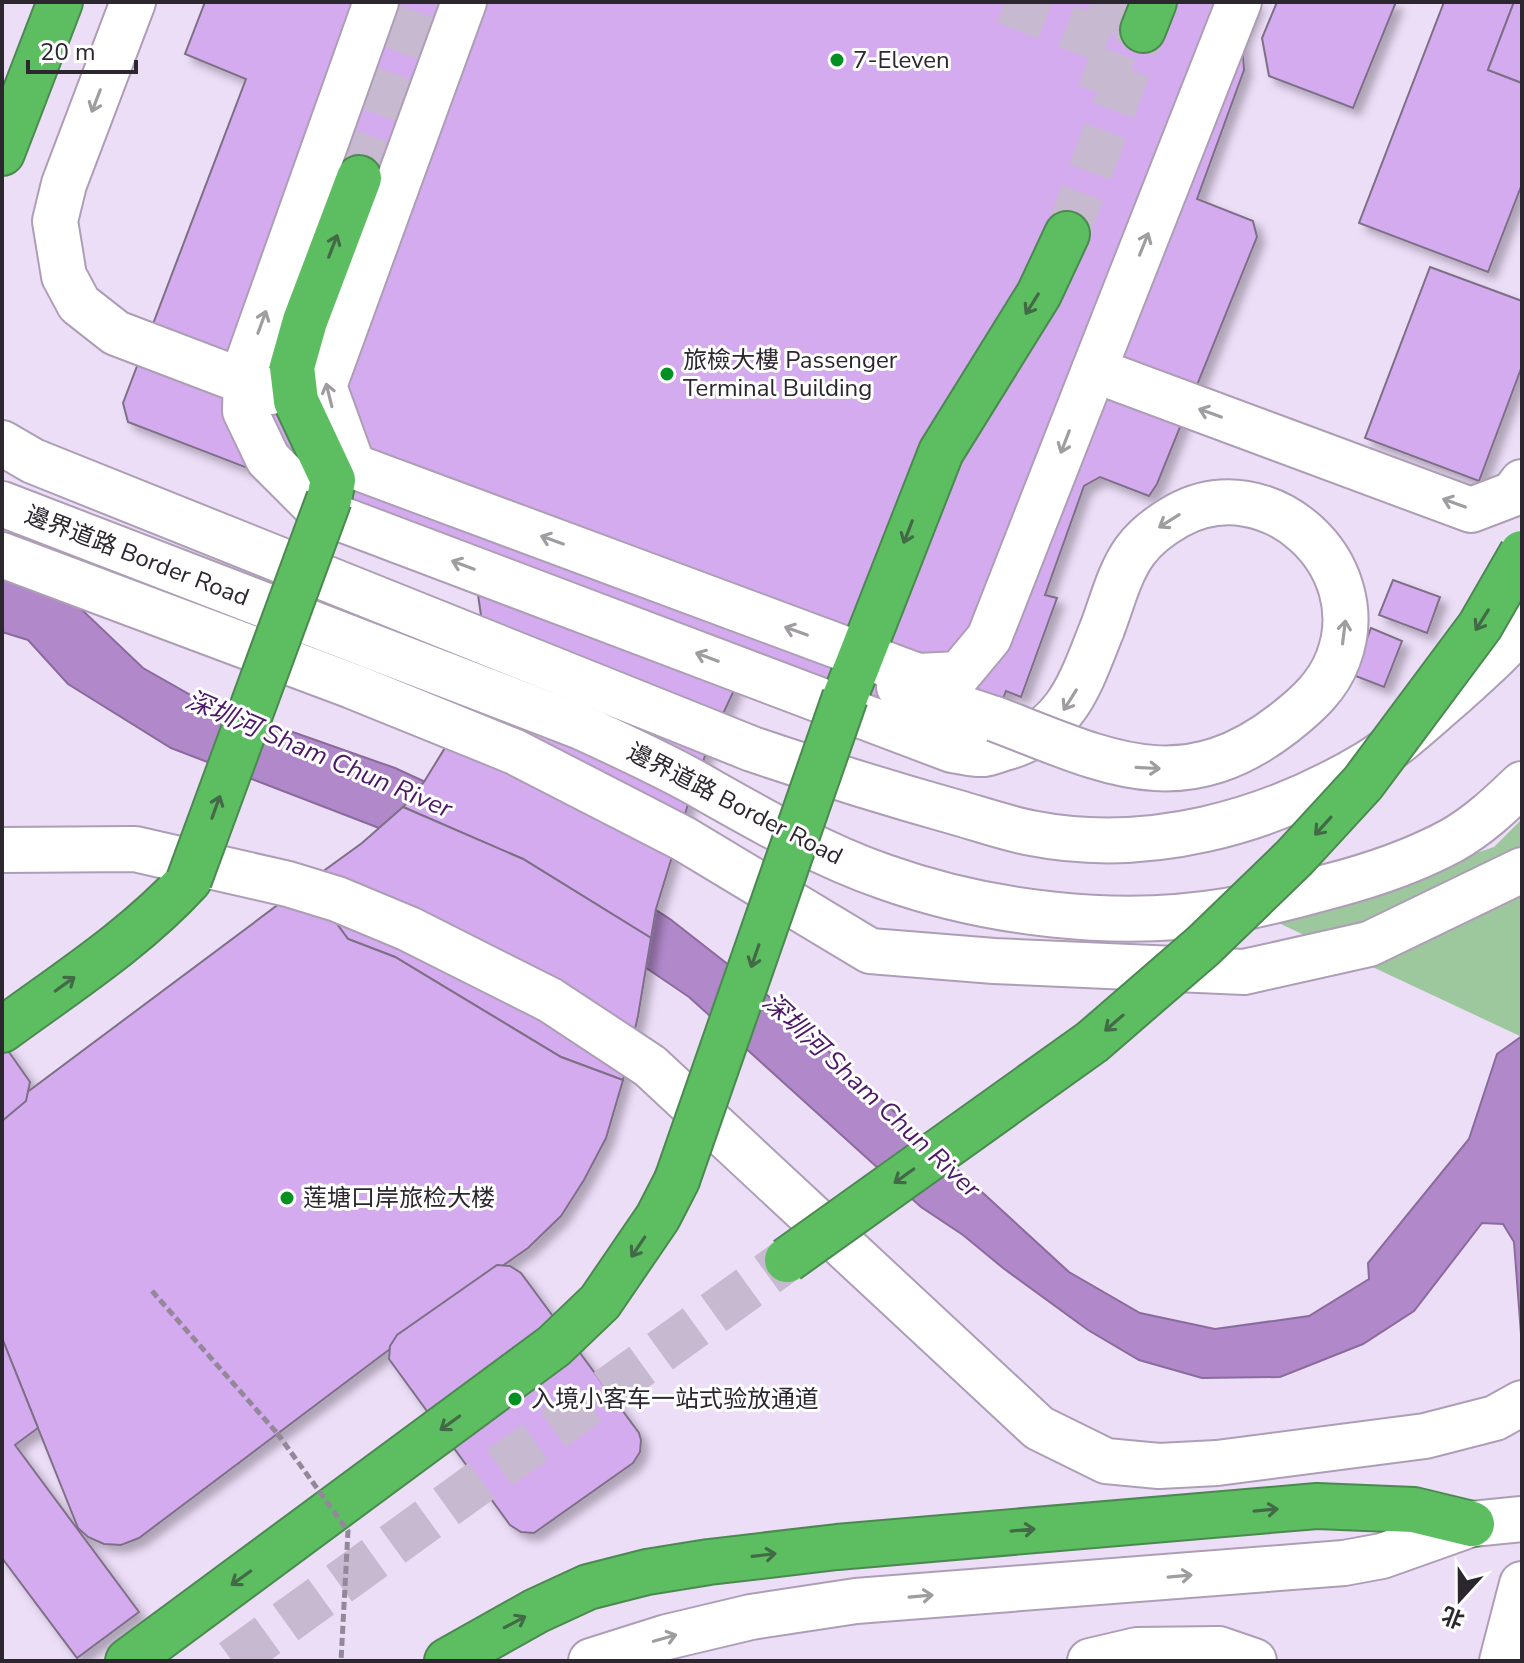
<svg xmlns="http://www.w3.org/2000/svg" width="1524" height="1663" font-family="'Nunito Sans','Noto Sans SC',sans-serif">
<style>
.green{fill:#9dc79d}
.water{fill:#b188ca;stroke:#896b9c;stroke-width:2}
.building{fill:#d5abef;stroke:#7d7086;stroke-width:2;filter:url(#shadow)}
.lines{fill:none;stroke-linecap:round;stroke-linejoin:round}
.minor-tunnel{stroke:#c6b9d0;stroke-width:44;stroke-dasharray:44 22;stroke-linecap:butt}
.highway-tunnel{stroke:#c6b9d0;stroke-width:44;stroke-dasharray:44 22;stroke-linecap:butt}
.minor-casing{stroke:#ad9eb6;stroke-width:48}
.highway-casing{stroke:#4b8950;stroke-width:48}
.path{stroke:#93889a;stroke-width:5;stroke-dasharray:8 4;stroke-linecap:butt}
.minor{stroke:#fff;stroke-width:44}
.highway{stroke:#5cbe61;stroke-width:44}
.minor-bridge-casing{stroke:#ad9eb6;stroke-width:48;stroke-linecap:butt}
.highway-bridge-casing{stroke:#4b8950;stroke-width:48;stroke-linecap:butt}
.path-bridge{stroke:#93889a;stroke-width:5;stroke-dasharray:8 4;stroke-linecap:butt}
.minor-bridge{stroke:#fff;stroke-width:44}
.highway-bridge{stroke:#5cbe61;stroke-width:44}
.oneway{stroke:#a09da1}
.oneway2{stroke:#426a46}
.poi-dot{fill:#019022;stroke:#fff;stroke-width:3}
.labels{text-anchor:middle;stroke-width:6;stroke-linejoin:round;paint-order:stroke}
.poi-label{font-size:24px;fill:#2c262f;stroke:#fff;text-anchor:start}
.street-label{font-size:24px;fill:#2c262f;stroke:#fff}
.water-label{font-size:26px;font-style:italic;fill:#4d1867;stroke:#fff}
</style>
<defs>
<filter id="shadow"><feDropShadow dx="7" dy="7" stdDeviation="4" flood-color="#0004"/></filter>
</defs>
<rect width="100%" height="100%" fill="#eddef8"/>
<polygon class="green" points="1522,819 1522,1037 1270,919 1319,906 1494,847"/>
<polygon class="water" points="2,571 77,605 143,668 196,698 395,768 534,832 670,919 766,994 1069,1272 1140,1313 1215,1329 1309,1316 1369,1279 1368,1263 1469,1139 1497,1054 1522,1036 1522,1347 1514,1242 1503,1224 1482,1223 1414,1311 1363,1344 1280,1377 1202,1378 1139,1360 1088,1330 1003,1268 963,1235 921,1207 689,997 583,925 379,828 171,748 68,684 28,640 2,632"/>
<g class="building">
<polygon points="205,2 1257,2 1242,41 1244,70 1197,199 1253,221 1257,237 1157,484 1149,496 1100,477 1084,486 1045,595 1057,598 1021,697 1006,691 986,741 977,748 128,422 123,403 246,79 185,54"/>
<polygon points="1277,2 1396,2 1353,108 1269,76 1262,38"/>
<polygon points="1444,2 1514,2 1488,70 1522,83 1522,184 1488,272 1359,223"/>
<polygon points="1514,2 1522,2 1522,83 1488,70"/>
<polygon points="1430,267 1522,301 1522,366 1479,481 1365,438"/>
<polygon points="472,554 748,660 710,742 689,801 656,909 651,938 523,859 403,807 424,782 451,738 475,674 481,615"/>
<polygon points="1393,580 1440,597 1427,633 1379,615"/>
<polygon points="1371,628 1402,641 1384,687 1353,675"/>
<polygon points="403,807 523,859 651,938 638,1016 623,1080 561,1057 395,957 348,939 307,883 362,843"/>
<polygon points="307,883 348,939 395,957 561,1057 623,1080 606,1138 584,1180 561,1216 528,1248 475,1285 139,1538 121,1545 104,1544 88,1537 78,1528 2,1338 2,1111"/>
<polygon points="2,1042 30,1082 26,1101 2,1121"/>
<polygon points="497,1265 510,1266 521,1273 639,1433 641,1440 640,1452 633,1463 534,1533 521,1532 510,1525 389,1359 390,1346 397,1335"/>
<polygon points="2,1338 38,1428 15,1445 139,1612 77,1658 2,1558"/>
</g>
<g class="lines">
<g class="minor-tunnel">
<polyline points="1005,2 1118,46"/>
<polyline points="1091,2 1129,17"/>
<polyline points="1099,93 1128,19"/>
</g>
<g class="highway-tunnel">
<polyline points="359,178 423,2"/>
<polyline points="1067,234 1143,30"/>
<polyline points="232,1661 787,1260"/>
</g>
<g class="minor-casing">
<g id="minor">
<polyline points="133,2 64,184 55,221 64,276 79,304 116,333 271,392"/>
<path d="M376,2L246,367L245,411L268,459L320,511L952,750C962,751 974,755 984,754C991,753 1000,749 1008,747C1068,729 1081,681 1102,629"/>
<polyline points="464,2 324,386 353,466 918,676 959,674 989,638 1094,370"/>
<polyline points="1239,2 1094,370 1471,510 1513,494 1522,482"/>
<path d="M2,443L33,461L752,749C820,772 887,793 955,812C980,819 1005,828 1031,833C1147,856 1268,823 1368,763C1398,745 1426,718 1453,695C1477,673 1501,653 1522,627"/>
<path d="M2,504L581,727C618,744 655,761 690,780C754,816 816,853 885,877C989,914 1117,929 1226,911C1260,905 1294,896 1327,887C1370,876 1412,862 1451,841C1478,826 1500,805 1522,784"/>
<polyline points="2,555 352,686 515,752 684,839 870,951 994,961 1244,972 1369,944 1522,870"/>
<polyline points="899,687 995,719"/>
<polyline points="2,850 135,849 288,884 337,899 409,929 550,1000 650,1066 1039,1428 1106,1461 1159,1466 1217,1463 1425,1436 1495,1418 1522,1403"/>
<polyline points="591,1661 667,1637 751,1617 856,1601 1344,1563 1382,1556 1472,1524 1522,1519"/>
<polyline points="1090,1661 1137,1650 1219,1649 1254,1661"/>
<polyline points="1502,1661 1522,1584"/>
</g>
</g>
<g class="highway-casing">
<g id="highway">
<polyline points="1143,30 1154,2"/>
<polyline points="2,153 60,2"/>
<polyline points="329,499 333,480 296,401 292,367 305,321 359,178"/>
<polyline points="845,697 941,452 1039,294 1067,234"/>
<path d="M2,1030C66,983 135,939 189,880"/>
<polyline points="128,1661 554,1346 600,1302 658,1217 677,1180"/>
<polyline points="447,1661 536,1611 588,1587 647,1572 709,1562 837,1547 1317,1506 1414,1510 1472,1524"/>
</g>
</g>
<polyline class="path" points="152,1291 277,1433"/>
<use href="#minor" class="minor"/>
<use href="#highway" class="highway"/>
<g class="minor-bridge-casing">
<path id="minor-bridge" d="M995,719C1103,760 1180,804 1284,723C1307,705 1328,686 1338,659C1375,563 1267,466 1177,516C1161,525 1146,536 1135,551C1119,573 1112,603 1102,629"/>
</g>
<g class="highway-bridge-casing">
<g id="highway-bridge">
<polyline points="189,880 329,499"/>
<polyline points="677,1180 845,697"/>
<polyline points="787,1260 1092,1042 1203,946 1294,858 1363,783 1480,626 1522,553"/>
</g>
</g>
<polyline class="path-bridge" points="277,1433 348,1531 341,1661"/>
<use href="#minor-bridge" class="minor-bridge"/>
<use href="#highway-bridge" class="highway-bridge"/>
</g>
<defs><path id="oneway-shaft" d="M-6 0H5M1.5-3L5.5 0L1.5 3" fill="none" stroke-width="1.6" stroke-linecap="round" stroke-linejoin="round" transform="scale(2)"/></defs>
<g class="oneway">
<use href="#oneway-shaft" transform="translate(96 101) rotate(111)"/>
<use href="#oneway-shaft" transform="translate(1144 244) rotate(-68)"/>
<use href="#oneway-shaft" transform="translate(262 322) rotate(-70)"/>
<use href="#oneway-shaft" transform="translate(329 395) rotate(-104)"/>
<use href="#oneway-shaft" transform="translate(1210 413) rotate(-160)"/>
<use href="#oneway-shaft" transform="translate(1065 442) rotate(111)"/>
<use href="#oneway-shaft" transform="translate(1454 503) rotate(-160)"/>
<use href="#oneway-shaft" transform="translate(1169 521) rotate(148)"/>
<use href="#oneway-shaft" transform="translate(552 540) rotate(-160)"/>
<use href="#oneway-shaft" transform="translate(463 565) rotate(-159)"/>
<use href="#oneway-shaft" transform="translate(796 631) rotate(-160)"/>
<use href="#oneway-shaft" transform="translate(1344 632) rotate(-83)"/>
<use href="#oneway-shaft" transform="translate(707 657) rotate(-159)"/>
<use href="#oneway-shaft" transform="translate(1070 700) rotate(122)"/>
<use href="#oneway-shaft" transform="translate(1148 768) rotate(3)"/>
<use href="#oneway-shaft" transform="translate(1180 1576) rotate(-5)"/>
<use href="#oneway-shaft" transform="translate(921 1596) rotate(-5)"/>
<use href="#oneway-shaft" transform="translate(665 1638) rotate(-16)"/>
</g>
<g class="oneway2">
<use href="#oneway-shaft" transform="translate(333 246) rotate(-69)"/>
<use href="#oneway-shaft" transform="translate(1032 304) rotate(122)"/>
<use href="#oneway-shaft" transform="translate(908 532) rotate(111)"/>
<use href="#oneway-shaft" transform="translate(1482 620) rotate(122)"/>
<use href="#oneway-shaft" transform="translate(216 807) rotate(-70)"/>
<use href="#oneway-shaft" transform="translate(1323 826) rotate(132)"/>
<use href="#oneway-shaft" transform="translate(755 956) rotate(109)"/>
<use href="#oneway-shaft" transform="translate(65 984) rotate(-36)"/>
<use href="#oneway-shaft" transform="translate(1114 1023) rotate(139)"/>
<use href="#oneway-shaft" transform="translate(904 1176) rotate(144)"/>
<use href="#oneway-shaft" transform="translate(638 1247) rotate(124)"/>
<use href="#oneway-shaft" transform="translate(450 1423) rotate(144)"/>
<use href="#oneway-shaft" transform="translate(1266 1510) rotate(-5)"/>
<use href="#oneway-shaft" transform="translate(1023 1530) rotate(-5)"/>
<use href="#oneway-shaft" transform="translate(764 1555) rotate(-7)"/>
<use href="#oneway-shaft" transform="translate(241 1578) rotate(144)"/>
<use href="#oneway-shaft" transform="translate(515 1622) rotate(-28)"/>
</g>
<g class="poi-dot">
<circle cx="837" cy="60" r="8"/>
<circle cx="667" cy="374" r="8"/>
<circle cx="287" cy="1198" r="8"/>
<circle cx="515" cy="1399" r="8"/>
</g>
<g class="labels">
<g class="poi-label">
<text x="853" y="68">7-Eleven</text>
<text x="683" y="368">旅檢大樓 Passenger<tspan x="683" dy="28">Terminal Building</tspan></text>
<text x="303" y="1206">莲塘口岸旅检大楼</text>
<text x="531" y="1407">入境小客车一站式验放通道</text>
</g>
<g class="street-label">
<text transform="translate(137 556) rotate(21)" y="8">邊界道路 Border Road</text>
<text transform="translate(735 804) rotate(27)" y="8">邊界道路 Border Road</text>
</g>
<g class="water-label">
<text transform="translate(319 754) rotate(23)" y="9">深圳河 Sham Chun River</text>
<text transform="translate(872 1095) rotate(43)" y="9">深圳河 Sham Chun River</text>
</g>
</g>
<rect width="1524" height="1663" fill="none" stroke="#2c262f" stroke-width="8"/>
<g transform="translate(1460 1599) rotate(201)" stroke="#ffffff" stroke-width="6" paint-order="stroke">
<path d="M0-6L14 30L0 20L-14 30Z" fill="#2c262f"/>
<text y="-12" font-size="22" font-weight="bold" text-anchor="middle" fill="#2c262f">北</text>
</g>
<path d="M28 60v12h108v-12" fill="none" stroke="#2c262f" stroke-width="4"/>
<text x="40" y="60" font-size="24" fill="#2c262f" stroke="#ffffff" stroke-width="6" paint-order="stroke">20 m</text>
</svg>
